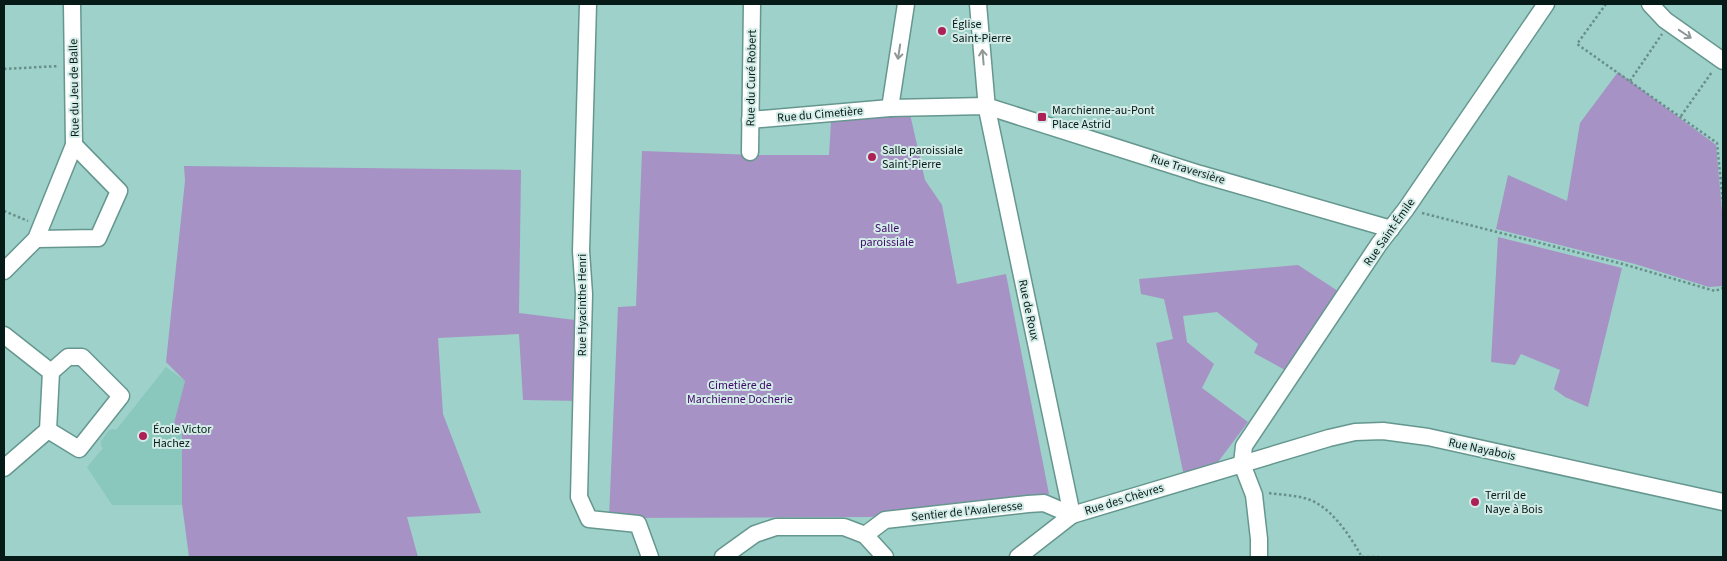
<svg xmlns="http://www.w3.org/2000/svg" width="1727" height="561" font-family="'Source Sans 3',sans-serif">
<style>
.built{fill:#8ac7bd}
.green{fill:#a692c4}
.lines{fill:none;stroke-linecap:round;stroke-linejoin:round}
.street-casing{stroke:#65978f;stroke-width:19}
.path{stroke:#68908a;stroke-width:2.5;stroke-dasharray:2.5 2.5;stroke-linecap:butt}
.street{stroke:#fff;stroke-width:16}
.oneway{stroke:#8f9897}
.poi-dot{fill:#ae2058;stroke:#d3ece7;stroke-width:2}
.labels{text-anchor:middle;stroke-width:4;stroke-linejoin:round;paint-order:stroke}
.poi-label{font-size:12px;fill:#061a18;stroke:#d3ece7;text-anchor:start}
.street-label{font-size:12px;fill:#061a18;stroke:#d3ece7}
.park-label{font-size:12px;fill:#40086b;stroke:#d3ece7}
</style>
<rect width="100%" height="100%" fill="#9ed1c9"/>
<polygon class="built" points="166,367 185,381 174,423 182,429 182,505 112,505 87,467 103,448 101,446 101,441 109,430 114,429 116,430"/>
<g class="green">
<polygon points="1618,72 1716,145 1723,222 1723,286 1709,287 1635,264 1496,229 1508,175 1567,201 1580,123"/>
<polygon points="910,114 925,180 942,205 957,284 1006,274 1049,494 871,517 609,518 618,307 636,306 642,151 756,155 829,155 831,122"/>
<polygon points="184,166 521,170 519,313 583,321 581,401 523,400 519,334 438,338 443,414 481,513 407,517 418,557 189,557 182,504 182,429 174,423 185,381 166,362 185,181"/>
<polygon points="1498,237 1622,268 1588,407 1565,397 1554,389 1560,370 1521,354 1515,365 1491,362"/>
<polygon points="1298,265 1341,293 1285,370 1254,353 1258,344 1217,312 1183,316 1187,342 1214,364 1202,388 1248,422 1218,462 1185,481 1156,343 1173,339 1164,299 1141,294 1139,279"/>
</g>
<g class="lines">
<g class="street-casing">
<g id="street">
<polyline points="588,4 581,251 584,294 579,497 589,519 638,524 650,557"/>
<polyline points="978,4 987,109 1072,515"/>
<polyline points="1650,4 1665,20 1723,61"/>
<polyline points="890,108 906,4"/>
<polyline points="750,120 890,108 986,106 1200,174 1391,229"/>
<polyline points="750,152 752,4"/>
<polyline points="36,239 98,238 119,191 74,145"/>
<polyline points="4,271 36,239 74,145 72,4"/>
<polyline points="4,335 51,372 48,430 4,468"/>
<polyline points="48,430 79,449 121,396 82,357 68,357 51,372"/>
<polyline points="1242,464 1244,446 1379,244 1406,209 1546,4"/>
<polyline points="1242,464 1254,495 1259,539 1259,557"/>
<polyline points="865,535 885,520 1028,504 1044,503 1072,515"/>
<polyline points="723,557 755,534 776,527 844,527 865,535 885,557"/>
<polyline points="1018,557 1072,515 1329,438 1355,432 1383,431 1428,437 1723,502"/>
</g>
</g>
<g class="path">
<polyline points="1606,4 1577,44 1717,143 1723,203"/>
<polyline points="4,69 59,66"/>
<polyline points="1630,81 1662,34"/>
<polyline points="1681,116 1712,72"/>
<polyline points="4,211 28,221"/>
<polyline points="1422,213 1623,264 1715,291 1723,288"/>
<path d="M1269,493C1281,495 1293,495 1304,498C1330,504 1350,536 1362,557"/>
<polyline points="1362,557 1379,557"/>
</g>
<use href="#street" class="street"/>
</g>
<defs><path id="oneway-shaft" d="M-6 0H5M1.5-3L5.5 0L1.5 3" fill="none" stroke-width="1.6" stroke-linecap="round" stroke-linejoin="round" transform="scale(1.25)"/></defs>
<g class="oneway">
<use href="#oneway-shaft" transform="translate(1685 34) rotate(34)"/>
<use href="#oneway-shaft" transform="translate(899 52) rotate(99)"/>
<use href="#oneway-shaft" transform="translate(983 57) rotate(-95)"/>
</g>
<g class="poi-dot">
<circle cx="942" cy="31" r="5"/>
<rect x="1037" y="112" width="10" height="10" rx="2.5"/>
<circle cx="872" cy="157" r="5"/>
<circle cx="143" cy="436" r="5"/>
<circle cx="1475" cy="502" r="5"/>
</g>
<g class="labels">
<g class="poi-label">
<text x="952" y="28">Église<tspan x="952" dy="14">Saint-Pierre</tspan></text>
<text x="1052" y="114">Marchienne-au-Pont<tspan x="1052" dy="14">Place Astrid</tspan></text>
<text x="882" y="154">Salle paroissiale<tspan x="882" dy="14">Saint-Pierre</tspan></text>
<text x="153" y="433">École Victor<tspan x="153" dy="14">Hachez</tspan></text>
<text x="1485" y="499">Terril de<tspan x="1485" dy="14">Naye à Bois</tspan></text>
</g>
<g class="street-label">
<text transform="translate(751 78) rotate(-89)" y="4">Rue du Curé Robert</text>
<text transform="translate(74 88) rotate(-91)" y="4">Rue du Jeu de Balle</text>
<text transform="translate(820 114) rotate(-5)" y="4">Rue du Cimetière</text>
<text transform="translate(1188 169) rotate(17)" y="4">Rue Traversière</text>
<text transform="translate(1389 232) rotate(-55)" y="4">Rue Saint-Émile</text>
<text transform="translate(582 305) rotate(-90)" y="4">Rue Hyacinthe Henri</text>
<text transform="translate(1029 310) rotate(78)" y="4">Rue de Roux</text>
<text transform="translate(1482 449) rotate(12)" y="4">Rue Nayabois</text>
<text transform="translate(1124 499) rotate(-17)" y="4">Rue des Chèvres</text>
<text transform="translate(967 511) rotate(-6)" y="4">Sentier de l'Avaleresse</text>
</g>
<g class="park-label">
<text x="887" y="232">Salle<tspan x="887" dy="14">paroissiale</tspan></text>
<text x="740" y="389">Cimetière de<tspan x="740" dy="14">Marchienne Docherie</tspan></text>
</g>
</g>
<rect width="1727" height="561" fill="none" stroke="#061a18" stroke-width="10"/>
</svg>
